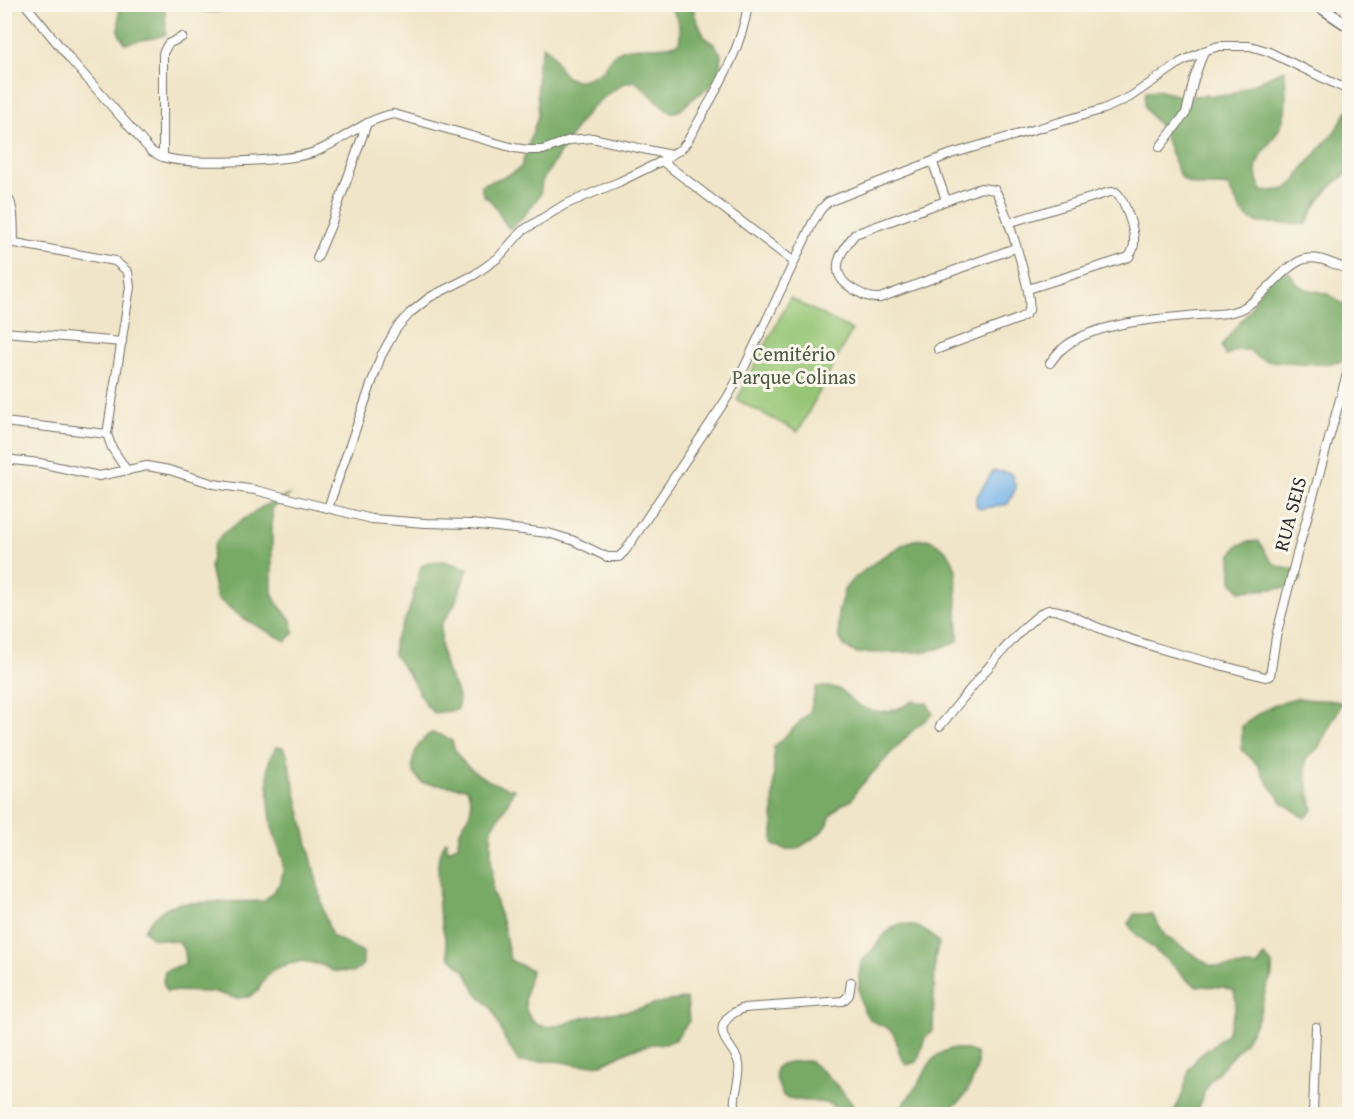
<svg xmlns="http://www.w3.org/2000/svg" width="1354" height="1119" font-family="'Gentium Book Plus',serif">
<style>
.green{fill:#95c575;stroke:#607850;stroke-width:1.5}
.forest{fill:#78aa66;stroke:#526a48;stroke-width:1.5}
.water{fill:#77b3e9;stroke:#516f8a;stroke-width:1.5}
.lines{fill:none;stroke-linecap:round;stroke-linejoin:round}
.minor-casing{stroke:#706c62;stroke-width:10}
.major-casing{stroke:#706c62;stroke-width:13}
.minor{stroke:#fff;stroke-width:8}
.major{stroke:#fff;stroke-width:10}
.labels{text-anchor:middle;stroke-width:6;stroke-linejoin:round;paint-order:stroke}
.park-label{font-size:20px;fill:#4b5941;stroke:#fbf7ec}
.street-label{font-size:20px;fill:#2b2b2b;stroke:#fbf7ec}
</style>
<rect width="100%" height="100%" fill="#fbf7ec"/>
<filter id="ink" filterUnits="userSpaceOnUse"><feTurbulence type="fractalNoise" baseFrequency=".0167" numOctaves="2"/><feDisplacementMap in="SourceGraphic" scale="12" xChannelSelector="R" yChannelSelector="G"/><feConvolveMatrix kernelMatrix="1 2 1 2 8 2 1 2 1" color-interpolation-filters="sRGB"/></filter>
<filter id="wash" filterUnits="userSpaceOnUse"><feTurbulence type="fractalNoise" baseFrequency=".008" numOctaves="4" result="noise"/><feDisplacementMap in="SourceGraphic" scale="24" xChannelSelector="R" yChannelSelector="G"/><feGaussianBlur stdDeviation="1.35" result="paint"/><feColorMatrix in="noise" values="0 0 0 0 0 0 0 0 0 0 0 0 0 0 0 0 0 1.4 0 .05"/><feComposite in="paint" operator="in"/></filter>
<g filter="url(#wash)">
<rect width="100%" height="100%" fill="#f0e5c8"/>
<polygon class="green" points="790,298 852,330 798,432 737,400"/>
<g class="forest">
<path d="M113,5H165L166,34C153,40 139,39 126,44L119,34V10Z"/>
<path d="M188,5V4L236,5C222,14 201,14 188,5Z"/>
<path d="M668,5H693L695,16L704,36L714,44L721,54L719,79C707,91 692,96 681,110L671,113L635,81L625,83L613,90L591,108L579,123L542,181L540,195L524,216L510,229C497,217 500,205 483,195L481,185L511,174L521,167L538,116L537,67L543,46C558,55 553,61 562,72C573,88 592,77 604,69C617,35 652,54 679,43C682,29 677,15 668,5Z"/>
<path d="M1285,69C1285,84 1288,101 1284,116C1277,147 1241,158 1263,192L1286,189L1296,181L1301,171L1335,131L1349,109V173C1331,182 1314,205 1307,224L1260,223L1249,219L1241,211L1228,187C1214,184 1194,190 1183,179C1176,172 1168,143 1163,132C1159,123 1150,117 1146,109C1144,103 1145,97 1146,91L1158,90L1179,96L1230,95Z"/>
<path d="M1279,267L1290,273L1296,283L1306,289L1329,294L1349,309V353L1341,362L1319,364L1267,361L1257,357L1249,350H1236L1226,356L1222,346C1229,335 1238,325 1246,315C1258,299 1263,280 1279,267Z"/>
<polygon points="291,494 272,509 272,592 276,602 291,620 294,633 286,641 244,619 217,598 210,567 214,545 222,534 262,507"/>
<path d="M927,539C943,545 952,554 956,571L958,641L937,649L921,652L856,653L845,647L839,637L838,613L844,590L852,580L882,557L904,544L914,540Z"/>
<path d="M1259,541C1269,559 1272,569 1295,569L1302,580L1287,588L1240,591L1232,581L1231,556L1237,546L1247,542Z"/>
<polygon points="443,561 468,568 454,606 441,625 441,649 446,670 456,690 459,700 457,710 434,713 426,705 409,675 394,655 394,642 409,611 421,566 431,562"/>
<path d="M816,687C823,687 833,686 839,689C845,693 851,700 857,704C876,717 896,712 914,701L927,703L933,714L915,728L893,751L857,790L851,801L841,805L831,815L827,826L817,836L797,849H785L773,845L774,747L810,712Z"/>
<path d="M1298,698C1312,702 1332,698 1342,703L1318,748L1306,759C1304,776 1310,792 1313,810L1305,818L1282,802L1263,776L1259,766L1242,750V726C1255,714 1281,700 1298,698Z"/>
<path d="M431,733L441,735L452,741C457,766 490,785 514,789L506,807L492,828L491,842L492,891L503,924L510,960L531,970C528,986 518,1009 534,1022C539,1027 549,1027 556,1026C564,1025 571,1022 578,1019C596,1014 615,1013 633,1010C651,1006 667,999 687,999L689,1021L675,1040L665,1044H653L633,1049L602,1064L578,1065L557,1061L519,1062L506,1042L493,1010L476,992L465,971L449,956L439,911L438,862L440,852L446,841L448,851L458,845C458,815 480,822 467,788L422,783C419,779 414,775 413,771C410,756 420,740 431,733Z"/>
<path d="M276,747H283L284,751H286L325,916L332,936L363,952V964L355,972L333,971L322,965L302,961L281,966L271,972L263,981L258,991L248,997L235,998L215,992L166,991L163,981L165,971L185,964V952L179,942L152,938L144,930C151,917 165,906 180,903L265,901L281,882L283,872V860L272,827L269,805L268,768L270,758Z"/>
<polygon points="1134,914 1152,914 1165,936 1209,965 1221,967 1258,966 1264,956 1272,964 1272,976 1266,988 1259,1017 1245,1042 1209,1082 1195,1114 1173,1114 1183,1093 1189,1070 1197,1058 1227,1034 1234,1014 1236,1001 1234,991 1223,987 1197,986 1187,980 1178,970 1136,934 1128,924"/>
<path d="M899,924C917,924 927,930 939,943L935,958L933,1029L925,1038L917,1062L907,1065C895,1051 900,1047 894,1035C889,1025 878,1026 871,1020C856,1007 858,979 861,962C877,948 880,934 899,924Z"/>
<path d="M951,1049H964L976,1053C979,1065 976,1073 971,1084C955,1119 929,1115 895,1114C901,1108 908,1098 913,1091C927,1074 927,1055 951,1049Z"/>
<path d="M809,1061C830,1075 845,1093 859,1114H836L832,1105C816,1099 799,1103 783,1096C767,1062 776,1062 809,1061Z"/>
</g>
<polygon class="water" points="993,471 1011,473 1016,488 1008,504 980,509 976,505 976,498"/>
</g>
<g filter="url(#ink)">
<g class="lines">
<g class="minor-casing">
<g id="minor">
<path d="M25,4L71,60L151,151C155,153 159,156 163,157C188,166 291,161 315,152C343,141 364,119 394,114L514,148L529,150H543L570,140L592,138L671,155L662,161L619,182L564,205L522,231L498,258L474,275L430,297L410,313L396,329L381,356L328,508"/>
<polyline points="1160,147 1186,113 1194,79 1204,51"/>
<path d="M671,155L681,149L687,142C711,98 741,55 748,4"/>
<polyline points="163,157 163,53 168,44 182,37"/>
<polyline points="662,161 794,262"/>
<polyline points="933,163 946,200"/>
<path d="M4,192C16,204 13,226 14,242"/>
<path d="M1008,223L1110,192H1116C1125,200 1135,231 1134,243C1134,249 1132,252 1129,257L1028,289"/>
<polyline points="4,241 115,261 128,272 130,287 107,434 112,448 127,471"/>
<polyline points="317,258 331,225 367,123"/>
<polyline points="4,332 122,342"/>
<path d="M938,349L1018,319L1025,315L1029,310C1033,293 1005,206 995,190L981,188L855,234C839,253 827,274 853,289C862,294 869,299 880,298L1015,248"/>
<path d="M1050,363C1053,359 1057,353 1062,349C1092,322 1159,319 1198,315C1211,314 1223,315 1235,311C1261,304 1281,266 1305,259C1319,255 1336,266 1350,270"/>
<polyline points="4,422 107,434"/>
<polyline points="4,459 40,463 99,476 147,466 169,470 214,484 255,490 372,519 425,523 471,524 548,533 572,540 607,557 619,557 625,551 727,398 743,370 813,222 821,209 828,202 951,154 1104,109 1130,97 1181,62 1204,51 1219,46 1250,46 1267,51 1350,91"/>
<path d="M940,726C959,704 1026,616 1048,610C1059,607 1088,624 1099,628C1153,649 1210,662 1265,677L1270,676L1276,637L1297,554L1350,363"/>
<path d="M737,1114C730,1097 742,1081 739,1064C737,1051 719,1039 723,1026C727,1016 734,1012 744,1008L843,1001L849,995L851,982"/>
<polyline points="1313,1114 1316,1027"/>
</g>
</g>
<g class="major-casing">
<polyline id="major" points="1316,4 1350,27"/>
</g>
<use href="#minor" class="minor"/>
<use href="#major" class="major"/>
</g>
</g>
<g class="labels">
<g class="park-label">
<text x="794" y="361">Cemitério<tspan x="794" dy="23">Parque Colinas</tspan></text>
</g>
<g class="street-label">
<text transform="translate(1290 514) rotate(-75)" y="7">RUA SEIS</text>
</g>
</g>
<rect width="1354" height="1119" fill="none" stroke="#fbf7ec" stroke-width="24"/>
</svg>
